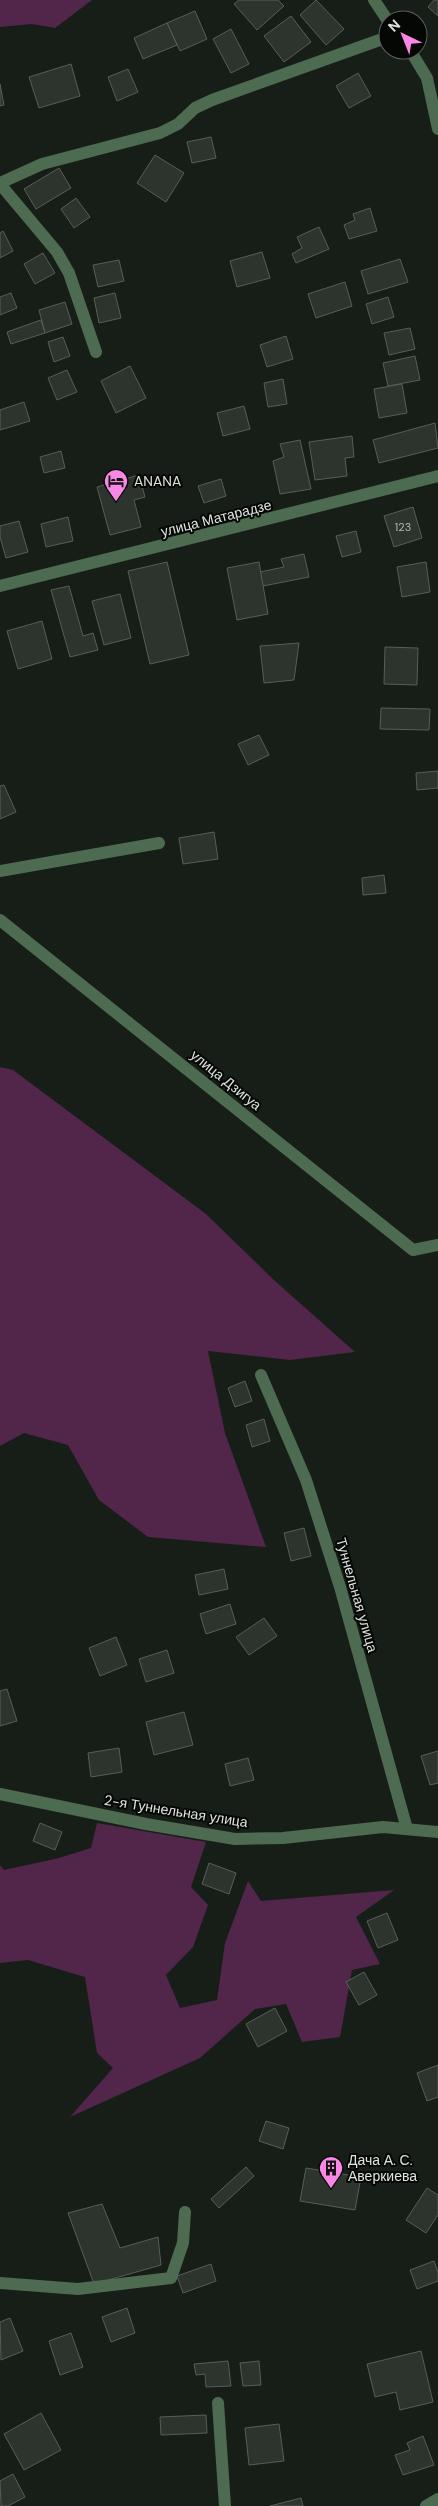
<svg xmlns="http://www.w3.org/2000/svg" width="438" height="2506" font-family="'DM Sans',sans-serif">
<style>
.green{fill:#51264a}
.building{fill:#2d342e;stroke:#575e57}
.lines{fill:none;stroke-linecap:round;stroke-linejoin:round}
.minor{stroke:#4c6b50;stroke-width:12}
.tertiary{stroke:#4c6b50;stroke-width:12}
.labels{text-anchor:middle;stroke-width:4;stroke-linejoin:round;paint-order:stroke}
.number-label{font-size:11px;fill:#b2b8b4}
.poi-label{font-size:14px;fill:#dfe4e0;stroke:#050705;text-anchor:start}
.street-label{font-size:14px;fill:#dfe4e0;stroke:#050705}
</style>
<rect width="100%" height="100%" fill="#171e18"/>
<g class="green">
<polygon points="0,0 92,0 55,28 32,24 0,27"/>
<polygon points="0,1067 13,1070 206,1214 275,1281 355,1352 290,1360 208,1351 225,1433 266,1547 148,1537 99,1500 68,1445 24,1433 0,1446"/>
<polygon points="97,1823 206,1842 191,1887 208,1905 193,1947 166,1975 180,2008 217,2000 225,1943 248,1881 261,1901 394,1890 356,1917 380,1964 352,1970 340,2037 302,2042 286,2004 255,2009 200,2058 70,2117 113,2068 97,2053 85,1977 28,1960 0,1963 0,1865 4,1870 59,1858 91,1848"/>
</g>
<g class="building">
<polygon points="239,0 278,0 284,6 257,30 234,4"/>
<polygon points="316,0 344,29 326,45 300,15"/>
<polygon points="434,0 438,0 438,16 428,7"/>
<polygon points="195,11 207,39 180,51 167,23"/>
<polygon points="291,16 311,42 284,62 264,36"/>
<polygon points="167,23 177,45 143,59 134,38"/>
<polygon points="231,29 249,64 231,73 213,39"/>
<polygon points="71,64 80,96 39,108 29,77"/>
<polygon points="128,69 138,92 117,101 108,77"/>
<polygon points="358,73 371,96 349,108 336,86"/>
<polygon points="0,84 4,105 0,106"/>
<polygon points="211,137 216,158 192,163 187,142"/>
<polygon points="155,155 184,173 166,202 137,183"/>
<polygon points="59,168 71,188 36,209 24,189"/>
<polygon points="76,198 90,217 74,228 61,209"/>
<polygon points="370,208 377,231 349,239 344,225 355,220 353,214"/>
<polygon points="319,227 329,249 296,263 292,254 302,248 297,237"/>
<polygon points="3,231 13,251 0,258 0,233"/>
<polygon points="262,252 270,278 237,287 230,261"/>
<polygon points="43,253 55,273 35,284 24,264"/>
<polygon points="400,259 408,282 368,294 361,271"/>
<polygon points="119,260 124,281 98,287 93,265"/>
<polygon points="345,282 352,306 316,318 308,294"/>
<polygon points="11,293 17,308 0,315 0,297"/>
<polygon points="115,293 121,318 99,323 94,298"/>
<polygon points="388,297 394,317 372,324 366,304"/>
<polygon points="65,302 72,324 45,333 39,310"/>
<polygon points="41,320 45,333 11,344 7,332"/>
<polygon points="410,328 415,349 389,355 384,333"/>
<polygon points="286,336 293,359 267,367 260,345"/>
<polygon points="63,337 70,356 54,362 48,342"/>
<polygon points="415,356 420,380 388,386 383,363"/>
<polygon points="130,366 146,398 116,413 101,381"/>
<polygon points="67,370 77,392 57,400 48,378"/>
<polygon points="283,379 287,404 268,407 264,383"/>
<polygon points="402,384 407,413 379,418 374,389"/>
<polygon points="24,402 30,421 0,430 0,410"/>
<polygon points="244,406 250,429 223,436 217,413"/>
<polygon points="435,423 438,448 379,463 373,440"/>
<polygon points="352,436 354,457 345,458 347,476 315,480 309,442"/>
<polygon points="300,440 311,489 280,494 273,461 284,457 280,444"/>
<polygon points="61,451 65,468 44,473 40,457"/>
<polygon points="139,475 145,497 134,500 141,527 110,535 97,487"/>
<polygon points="221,479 226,496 204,503 198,486"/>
<polygon points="413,507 422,538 394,547 384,516"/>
<polygon points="68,517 73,541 46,547 41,524"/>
<polygon points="19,521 28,552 6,558 0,537 0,526"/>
<polygon points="356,531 361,552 342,557 336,536"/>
<polygon points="304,554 309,577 263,586 260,572 284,567 281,559"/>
<polygon points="167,562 189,655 150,664 128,571"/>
<polygon points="259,562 268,614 237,620 227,568"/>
<polygon points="426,562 430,592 402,597 397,567"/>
<polygon points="69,586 83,636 93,633 98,650 70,657 51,590"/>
<polygon points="120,594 131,638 104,645 92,601"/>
<polygon points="42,621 52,659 18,669 7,631"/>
<polygon points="299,643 294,680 264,683 260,646"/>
<polygon points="385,647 418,648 417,685 384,684"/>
<polygon points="381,708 430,709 429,730 380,729"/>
<polygon points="259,735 269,755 248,765 238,744"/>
<polygon points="438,771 438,788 417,790 416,773"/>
<polygon points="4,785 16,812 0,819 0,786"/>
<polygon points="214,832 218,859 183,864 179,838"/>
<polygon points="384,875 386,893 363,895 362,878"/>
<polygon points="245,1381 252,1401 235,1407 228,1388"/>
<polygon points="264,1419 270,1441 252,1447 246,1425"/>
<polygon points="304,1528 311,1556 291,1561 284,1533"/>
<polygon points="224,1569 228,1589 199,1595 195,1575"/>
<polygon points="230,1604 236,1624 206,1634 200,1614"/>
<polygon points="264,1618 277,1636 249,1655 236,1637"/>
<polygon points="116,1637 127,1665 100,1676 89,1648"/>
<polygon points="167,1650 174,1673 146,1682 139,1659"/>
<polygon points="7,1689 17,1721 0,1726 0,1691"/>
<polygon points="184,1712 193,1745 154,1755 146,1722"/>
<polygon points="119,1748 122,1772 91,1777 88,1753"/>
<polygon points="438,1751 438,1783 430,1785 421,1756"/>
<polygon points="248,1758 254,1780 230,1786 225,1764"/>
<polygon points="40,1823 62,1832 55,1850 33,1841"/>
<polygon points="209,1863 236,1873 229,1894 202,1884"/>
<polygon points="387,1913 398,1940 378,1948 367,1921"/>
<polygon points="364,1972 377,1995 359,2005 346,1982"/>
<polygon points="275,2008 287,2031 258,2047 246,2024"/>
<polygon points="438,2065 438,2097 427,2101 417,2073"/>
<polygon points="266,2121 289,2128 283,2149 259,2141"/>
<polygon points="246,2167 254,2176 219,2208 211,2199"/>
<polygon points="306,2168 361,2177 355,2210 300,2201"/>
<polygon points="427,2188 438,2195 438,2215 426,2233 406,2220"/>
<polygon points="102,2204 120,2248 158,2237 161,2265 94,2284 68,2213"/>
<polygon points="434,2261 438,2272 438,2281 417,2289 410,2270"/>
<polygon points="211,2264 216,2281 183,2293 177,2276"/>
<polygon points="127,2308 135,2333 111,2342 102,2317"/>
<polygon points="10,2318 23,2351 1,2360 0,2322"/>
<polygon points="71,2333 83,2367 60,2375 49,2341"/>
<polygon points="421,2351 433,2402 400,2410 396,2392 375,2397 367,2364"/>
<polygon points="228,2361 231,2386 206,2387 205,2374 196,2375 194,2364"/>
<polygon points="259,2361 261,2385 243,2386 240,2363"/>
<polygon points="41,2413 61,2450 24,2470 4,2434"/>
<polygon points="206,2415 207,2433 161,2435 160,2417"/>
<polygon points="279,2424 284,2461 249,2465 245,2428"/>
<polygon points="423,2436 434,2465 403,2475 395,2455 410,2450 407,2443"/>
<polygon points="13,2474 25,2497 8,2506 1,2506 0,2481"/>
<polygon points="301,2498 303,2506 270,2506"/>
</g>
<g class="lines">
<g class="minor">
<polyline points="0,183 42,164 160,133 178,124 195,108 212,100 388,37"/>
<polyline points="0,184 57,252 69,273 96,352"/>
<polyline points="0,586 438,476"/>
<polyline points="0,871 159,843"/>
<polyline points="0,920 413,1250 438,1245"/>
<polyline points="261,1375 306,1480 340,1587 407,1829"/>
<polyline points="0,1794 146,1824 235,1839 283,1838 383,1827 438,1832"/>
<polyline points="0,2283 78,2289 171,2278 183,2243 185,2212"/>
<polyline points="218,2403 225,2506"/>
<polyline points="426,2506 438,2499"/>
</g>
<g class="tertiary">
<polyline points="374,0 388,21"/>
<polyline points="410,50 427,78 438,129"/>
</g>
</g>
<defs>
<g id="hotel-pin" transform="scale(1.25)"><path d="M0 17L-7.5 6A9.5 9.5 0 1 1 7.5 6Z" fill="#fa87e6" stroke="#050705"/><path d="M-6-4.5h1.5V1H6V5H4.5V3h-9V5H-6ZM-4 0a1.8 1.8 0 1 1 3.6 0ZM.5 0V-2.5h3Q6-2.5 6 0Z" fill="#111"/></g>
<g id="building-pin" transform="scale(1.25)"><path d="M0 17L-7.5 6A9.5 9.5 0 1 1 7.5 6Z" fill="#fa87e6" stroke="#050705"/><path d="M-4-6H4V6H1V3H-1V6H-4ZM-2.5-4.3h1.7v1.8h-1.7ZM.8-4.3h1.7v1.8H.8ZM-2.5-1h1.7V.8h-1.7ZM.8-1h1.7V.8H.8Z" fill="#111"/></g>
</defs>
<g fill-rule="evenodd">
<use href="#hotel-pin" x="116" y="481"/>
<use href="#building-pin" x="331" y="2168"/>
</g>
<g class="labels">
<g class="number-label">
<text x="403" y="531">123</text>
</g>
<g class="poi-label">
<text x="134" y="486">ANANA</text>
<text x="348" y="2165">Дача А. С.<tspan x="348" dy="16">Аверкиева</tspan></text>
</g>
<g class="street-label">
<text transform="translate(216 518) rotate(-14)" y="5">улица Матарадзе</text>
<text transform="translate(226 1080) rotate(39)" y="5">улица Дзигуа</text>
<text transform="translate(357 1595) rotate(74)" y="5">Туннельная улица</text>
<text transform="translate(176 1811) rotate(9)" y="5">2-я Туннельная улица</text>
</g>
</g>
<g transform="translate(403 35) rotate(317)"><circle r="24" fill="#050705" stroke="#5c5f5d"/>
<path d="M0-4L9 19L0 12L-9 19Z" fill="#fa87e6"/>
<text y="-8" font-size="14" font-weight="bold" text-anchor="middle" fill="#dfe4e0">N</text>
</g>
</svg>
